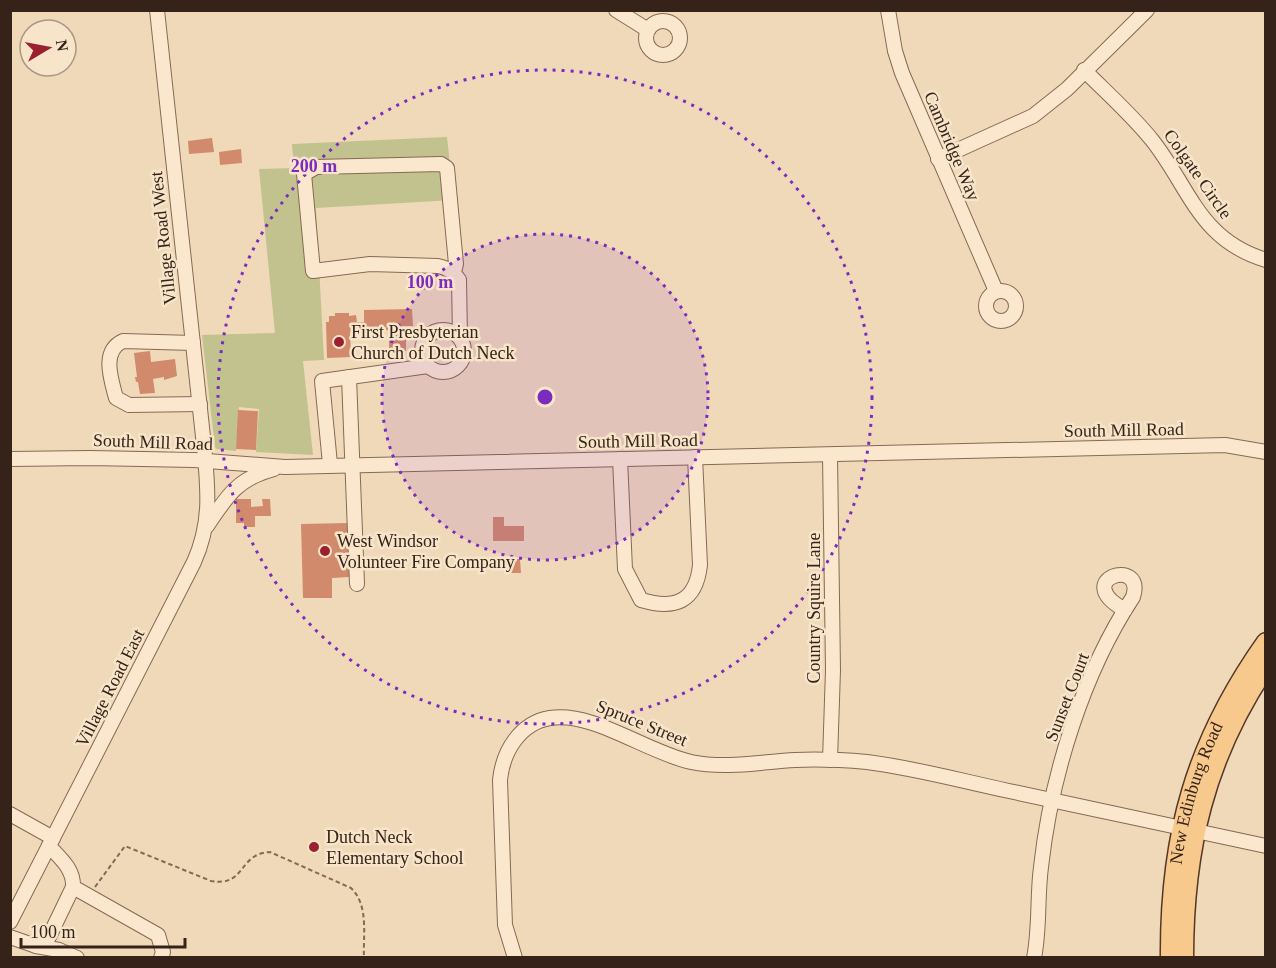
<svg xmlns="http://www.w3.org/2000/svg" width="1276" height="968" font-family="Georgia,serif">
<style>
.cemetery{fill:#c2c28e}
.building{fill:#d18a6c}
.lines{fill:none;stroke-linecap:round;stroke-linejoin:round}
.minor-casing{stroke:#876953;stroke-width:16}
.major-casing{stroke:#543728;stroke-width:21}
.path{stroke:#876953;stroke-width:2;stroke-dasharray:4.5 3;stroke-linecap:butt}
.minor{stroke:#fbe7cd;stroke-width:14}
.major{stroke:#f8c98d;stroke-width:18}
.ring{fill:none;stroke:#7b2cbf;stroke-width:3;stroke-dasharray:3 6}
.poi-dot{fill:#9a2030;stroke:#f7e4c9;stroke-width:2}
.labels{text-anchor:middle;stroke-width:5;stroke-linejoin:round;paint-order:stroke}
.street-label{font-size:18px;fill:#352319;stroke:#f7e4c9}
.poi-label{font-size:18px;fill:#352319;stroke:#f7e4c9;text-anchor:start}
.centre{fill:#7b2cbf;stroke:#f7e4c9;stroke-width:3}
.ring-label{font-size:18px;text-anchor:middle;font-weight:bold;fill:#7b2cbf;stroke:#f7e4c9;stroke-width:5;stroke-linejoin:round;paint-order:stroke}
</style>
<rect width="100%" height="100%" fill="#f0d9b9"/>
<polygon class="cemetery" points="447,137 454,200 316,208 324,360 303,361 313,455 256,452 259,409 239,407 236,451 216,449 215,447 202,335 275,333 259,169 294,168 292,144"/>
<g class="building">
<polygon points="212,138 214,152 189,154 188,141"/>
<polygon points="241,149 242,163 220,165 219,152"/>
<polygon points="412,309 413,326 402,326 403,333 406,333 406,351 389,351 389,333 391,333 391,330 350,332 351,357 327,358 326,322 329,322 329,316 335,316 335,313 349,313 349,316 356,315 357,322 364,322 364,310"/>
<polygon points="150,351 151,362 175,359 177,376 164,380 164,377 153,379 155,393 140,394 138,382 136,382 135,377 137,377 134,353"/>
<polygon points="238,410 258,411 256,450 236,449"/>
<polygon points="236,499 251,499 251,507 263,506 262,499 270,499 271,516 255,516 255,527 244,527 244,523 236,523"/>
<polygon points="493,517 504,517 504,526 524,526 524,541 493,541"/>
<polygon points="348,523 349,577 332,578 332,598 303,598 301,524"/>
<polygon points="509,559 520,559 521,573 510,573"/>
</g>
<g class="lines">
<g class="minor-casing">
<g id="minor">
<polyline points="616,10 648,30"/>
<polyline points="888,10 895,51 902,73 996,291"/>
<circle cx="663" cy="38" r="17"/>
<path d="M1084,70C1107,93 1132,115 1152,140C1190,188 1199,240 1266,260"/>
<polyline points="938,159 1033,116 1067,89 1147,10"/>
<path d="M454,272L456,264L447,168L441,164L316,167L304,174L313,271L370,264L438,266C447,268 453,271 459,280L460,337"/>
<circle cx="1001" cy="306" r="15"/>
<circle cx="443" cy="351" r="21"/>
<path d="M193,343L123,341C101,351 111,379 116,398L129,405L200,404"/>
<polyline points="349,377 357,584"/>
<polyline points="10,459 90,458 194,460 285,467 1225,445 1266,452"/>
<path d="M620,459L625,569L641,600C675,610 696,602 700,565L695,457"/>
<polyline points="330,464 322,381 428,366"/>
<path d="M207,526C227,496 238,478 274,469"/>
<polyline points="830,760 833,670 830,455"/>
<polyline points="10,814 53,838"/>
<polyline points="73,887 158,935 163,952 161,958"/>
<path d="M10,922L194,562C212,522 208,488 204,446L157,10"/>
<path d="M10,937L36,946L47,941L73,887C74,869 60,858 49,846"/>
<polyline points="36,946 59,950 77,958"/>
<path d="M515,958L505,925L500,780C503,751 520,723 550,718C593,711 646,752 691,762C726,769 760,762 795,760C819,759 843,760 867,762C915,768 962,781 1009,791C1095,809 1180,828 1266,846"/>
<path d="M1034,958C1040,928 1037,897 1041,867C1051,776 1083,673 1133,597C1146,556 1069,579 1125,610"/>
</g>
</g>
<g class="major-casing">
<g id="major">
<path id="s1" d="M1170,958C1169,836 1195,742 1266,642"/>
<path d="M1184,958C1184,849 1205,758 1266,667"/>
</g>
</g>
<path class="path" d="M95,887L125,846L211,881C247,887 237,854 270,852L351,888C369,905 363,935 364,958"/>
<use href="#minor" class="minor"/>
<use href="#major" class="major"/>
</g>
<circle cx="545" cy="397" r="163" fill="#7b2cbf" fill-opacity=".12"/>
<g class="ring">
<circle cx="545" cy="397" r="163"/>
<circle cx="545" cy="397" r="327"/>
</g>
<g class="poi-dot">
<circle cx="339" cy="342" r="6"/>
<circle cx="325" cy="551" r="6"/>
<circle cx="314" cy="847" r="6"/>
</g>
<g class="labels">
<g class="street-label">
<text transform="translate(952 146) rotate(67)" y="6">Cambridge Way</text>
<text transform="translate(1198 174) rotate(55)" y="6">Colgate Circle</text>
<text transform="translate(163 238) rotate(-96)" y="6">Village Road West</text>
<text transform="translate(1124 430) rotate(-1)" y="6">South Mill Road</text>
<text transform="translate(638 441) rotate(-1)" y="6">South Mill Road</text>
<text transform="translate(153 442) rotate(2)" y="6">South Mill Road</text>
<text transform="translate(814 608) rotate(-90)" y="6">Country Squire Lane</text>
<text transform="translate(110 688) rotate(-63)" y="6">Village Road East</text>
<text transform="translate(1067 697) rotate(-69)" y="6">Sunset Court</text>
<text transform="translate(642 723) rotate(22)" y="6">Spruce Street</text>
<text dy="6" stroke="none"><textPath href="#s1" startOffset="168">New Edinburg Road</textPath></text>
</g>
<g class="poi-label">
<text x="351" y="338">First Presbyterian<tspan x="351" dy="21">Church of Dutch Neck</tspan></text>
<text x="337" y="547">West Windsor<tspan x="337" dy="21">Volunteer Fire Company</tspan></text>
<text x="326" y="843">Dutch Neck<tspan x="326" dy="21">Elementary School</tspan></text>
</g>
</g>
<circle cx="545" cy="397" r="9" class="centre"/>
<g class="ring-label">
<text x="314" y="172">200 m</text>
<text x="430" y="288">100 m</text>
</g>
<rect width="1276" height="968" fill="none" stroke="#352319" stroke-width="24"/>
<g transform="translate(48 48) rotate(80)"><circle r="28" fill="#f7e4c9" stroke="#a99783" stroke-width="1.5"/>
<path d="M0-4.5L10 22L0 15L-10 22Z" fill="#9a2030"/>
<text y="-9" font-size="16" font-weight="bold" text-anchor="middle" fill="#352319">N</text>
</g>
<path d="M21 938v9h164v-9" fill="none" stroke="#352319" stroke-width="3"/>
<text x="30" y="938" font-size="18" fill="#352319" stroke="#f7e4c9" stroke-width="4.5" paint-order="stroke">100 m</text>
</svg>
